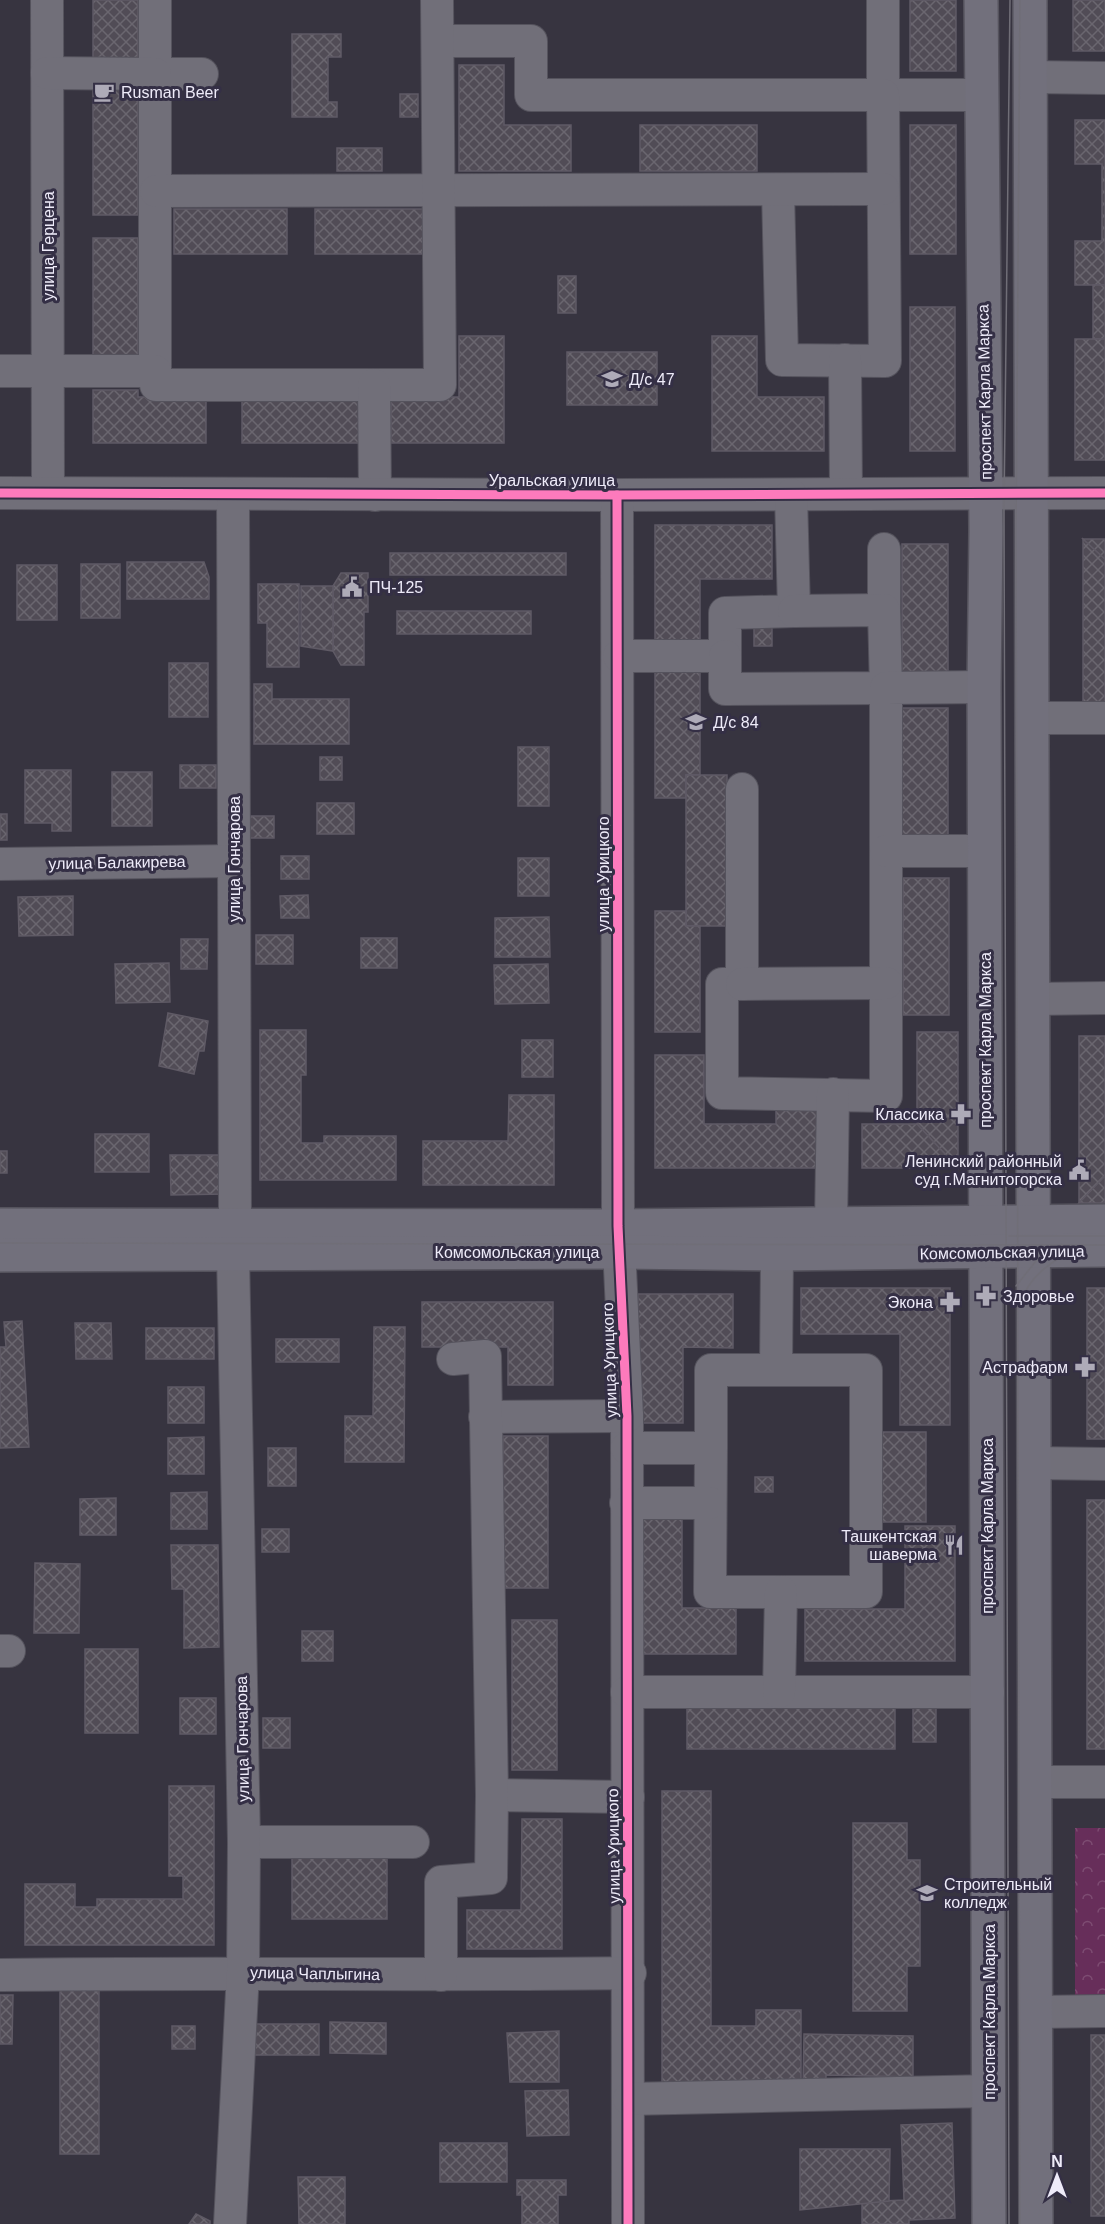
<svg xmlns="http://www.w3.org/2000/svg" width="1105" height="2224" font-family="Helvetica,sans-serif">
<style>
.park{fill:url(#park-crowns)}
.building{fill:url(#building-cross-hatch);stroke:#5f5a65;stroke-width:1.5}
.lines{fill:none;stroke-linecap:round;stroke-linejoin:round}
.minor-casing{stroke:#55535d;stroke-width:34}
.major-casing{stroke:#55535d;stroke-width:36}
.minor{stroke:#716f79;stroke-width:32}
.major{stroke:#72707c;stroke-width:33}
.tram{stroke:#706e77;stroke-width:1.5}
.cycleway-casing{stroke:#342f45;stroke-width:13}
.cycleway{stroke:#fd7abc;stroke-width:9}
.labels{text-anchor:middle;stroke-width:6;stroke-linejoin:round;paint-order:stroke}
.poi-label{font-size:16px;fill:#eeebf9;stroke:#342f45;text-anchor:start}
.street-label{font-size:16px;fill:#eeebf9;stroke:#342f45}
</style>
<defs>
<pattern id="park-crowns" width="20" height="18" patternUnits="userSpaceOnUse" patternTransform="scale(1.5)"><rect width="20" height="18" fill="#672e5a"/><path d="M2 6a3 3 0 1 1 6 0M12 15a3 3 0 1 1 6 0" fill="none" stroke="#7d4c72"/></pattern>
<pattern id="building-cross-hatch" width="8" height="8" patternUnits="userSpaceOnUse" patternTransform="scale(1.5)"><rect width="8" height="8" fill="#514c56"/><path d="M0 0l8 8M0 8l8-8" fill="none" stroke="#6a666f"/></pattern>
</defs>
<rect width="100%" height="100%" fill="#373440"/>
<rect class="park" x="1075" y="1828" width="30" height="180"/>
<g class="building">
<rect x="93" y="0" width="45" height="65"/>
<rect x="910" y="0" width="46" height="71"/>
<rect x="1073" y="0" width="32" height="51"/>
<polygon points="292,34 341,34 341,57 328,57 328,102 337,102 337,117 292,117"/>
<polygon points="459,65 504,65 504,125 571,125 571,171 459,171"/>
<rect x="93" y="88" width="45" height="127"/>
<rect x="400" y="94" width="18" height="23"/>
<polygon points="1075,120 1105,120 1105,285 1075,285 1075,241 1102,241 1102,164 1075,164"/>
<rect x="640" y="125" width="117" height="46"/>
<rect x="910" y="125" width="46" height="129"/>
<rect x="337" y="148" width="45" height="23"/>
<rect x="174" y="209" width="113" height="45"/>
<rect x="315" y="209" width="112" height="45"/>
<rect x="93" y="238" width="45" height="121"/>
<rect x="558" y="276" width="18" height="37"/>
<rect x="1093" y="285" width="12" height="54"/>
<rect x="910" y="307" width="45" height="144"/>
<polygon points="459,336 504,336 504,443 391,443 391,397 459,397"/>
<polygon points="712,336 757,336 757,397 824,397 824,451 712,451"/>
<rect x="1075" y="339" width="30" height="121"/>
<rect x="567" y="352" width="90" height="53"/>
<polygon points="93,390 138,390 138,397 206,397 206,443 93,443"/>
<rect x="242" y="397" width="117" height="46"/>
<polygon points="655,525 772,525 772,579 700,579 700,646 655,646"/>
<polygon points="1083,539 1105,559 1105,705 1083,705"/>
<polygon points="1083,539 1105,539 1105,559"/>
<rect x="902" y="544" width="46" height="136"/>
<rect x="390" y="553" width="176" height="22"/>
<polygon points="127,562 204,562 209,577 209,599 127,599"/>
<rect x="81" y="564" width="39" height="54"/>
<rect x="17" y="565" width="40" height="55"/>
<polygon points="341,573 368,573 368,612 364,612 364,665 341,665 333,651 333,586"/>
<polygon points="258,584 299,584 299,667 267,667 267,623 258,623"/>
<polygon points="301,586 333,586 333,651 301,646"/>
<rect x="397" y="611" width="134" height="23"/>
<rect x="754" y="623" width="18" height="23"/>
<rect x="169" y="663" width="39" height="54"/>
<polygon points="655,669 700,669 700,775 686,775 686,798 655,798"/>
<polygon points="254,684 272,684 272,699 349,699 349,744 254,744"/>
<rect x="902" y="708" width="46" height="135"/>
<rect x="518" y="747" width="31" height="59"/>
<rect x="320" y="757" width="22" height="23"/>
<rect x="180" y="765" width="36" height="23"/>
<polygon points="25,770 71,770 71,831 52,831 52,823 25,823"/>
<rect x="112" y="772" width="40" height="54"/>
<rect x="686" y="775" width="41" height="151"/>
<rect x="317" y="803" width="37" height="31"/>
<rect x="0" y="814" width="7" height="26"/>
<rect x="247" y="816" width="27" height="22"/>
<rect x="281" y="856" width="28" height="23"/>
<rect x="518" y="858" width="31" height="38"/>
<rect x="903" y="878" width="46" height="137"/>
<polygon points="308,895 309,918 281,918 280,896"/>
<polygon points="73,896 73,935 19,936 18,897"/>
<polygon points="655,911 686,911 686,926 700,926 700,1032 655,1032"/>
<polygon points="549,917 550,957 495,957 495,918"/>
<rect x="256" y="935" width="37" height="29"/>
<rect x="361" y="938" width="36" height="30"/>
<polygon points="181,939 208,939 207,969 181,969"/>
<polygon points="169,963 170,1002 116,1003 115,964"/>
<polygon points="548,964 549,1003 495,1004 494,965"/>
<polygon points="168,1013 208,1021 204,1051 199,1051 194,1074 159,1066"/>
<polygon points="260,1030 306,1030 306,1075 301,1075 301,1143 324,1143 324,1136 396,1136 396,1180 260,1180"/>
<polygon points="917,1032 958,1032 958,1168 917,1124"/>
<polygon points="1079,1036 1105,1036 1105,1176 1079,1203"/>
<rect x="522" y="1040" width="31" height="37"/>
<polygon points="655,1055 704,1055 704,1124 776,1124 776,1107 822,1107 822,1168 655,1168"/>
<polygon points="509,1095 554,1095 554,1185 423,1185 423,1141 508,1141"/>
<polygon points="862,1124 917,1124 958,1168 862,1168"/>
<rect x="95" y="1134" width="54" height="38"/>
<rect x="0" y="1151" width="7" height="22"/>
<polygon points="170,1155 225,1155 225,1194 171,1195"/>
<polygon points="1105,1176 1105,1203 1079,1203"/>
<polygon points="801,1288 950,1288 950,1425 900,1425 900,1334 801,1334"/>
<rect x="1087" y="1288" width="18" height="151"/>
<polygon points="638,1294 733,1294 733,1348 683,1347 683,1423 638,1423"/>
<polygon points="422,1302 553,1302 553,1385 508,1385 508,1347 422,1347"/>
<polygon points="22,1321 29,1447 0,1448 0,1347 6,1347 4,1322"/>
<polygon points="75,1323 111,1323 112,1359 76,1359"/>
<polygon points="374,1327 405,1327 404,1462 345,1462 345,1416 373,1416"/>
<rect x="146" y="1328" width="68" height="31"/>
<rect x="276" y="1339" width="63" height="23"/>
<rect x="168" y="1387" width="36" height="36"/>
<rect x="876" y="1432" width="50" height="90"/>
<rect x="503" y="1436" width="45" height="152"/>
<polygon points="204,1437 204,1474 168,1474 168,1438"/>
<rect x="268" y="1448" width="28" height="38"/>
<rect x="755" y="1477" width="18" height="15"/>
<polygon points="207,1492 207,1529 171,1529 171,1493"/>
<polygon points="116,1498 116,1535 80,1535 80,1499"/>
<rect x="1087" y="1500" width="18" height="249"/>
<polygon points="641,1517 682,1517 682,1608 736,1608 736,1654 641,1654"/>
<polygon points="905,1526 955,1526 955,1661 805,1661 805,1609 905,1609"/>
<rect x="262" y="1529" width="27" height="23"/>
<polygon points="171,1545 218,1545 219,1647 184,1648 184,1589 172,1589"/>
<polygon points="35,1563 80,1564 79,1633 34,1633"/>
<rect x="512" y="1620" width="45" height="150"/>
<rect x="302" y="1631" width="31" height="30"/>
<rect x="85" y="1649" width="53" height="84"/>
<rect x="180" y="1698" width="36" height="36"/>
<rect x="687" y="1704" width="208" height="45"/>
<rect x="913" y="1704" width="23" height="38"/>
<rect x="263" y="1718" width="27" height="30"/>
<polygon points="169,1786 214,1786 214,1945 25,1945 25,1884 75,1884 75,1907 97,1907 97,1899 183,1899 183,1876 169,1876"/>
<polygon points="662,1791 711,1791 711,2026 756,2026 756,2010 801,2010 801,2087 662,2087"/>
<polygon points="522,1819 562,1819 562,1949 467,1949 467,1910 521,1910"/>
<polygon points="853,1823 907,1823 907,1860 920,1860 920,1966 907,1966 907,2011 853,2011"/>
<rect x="292" y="1858" width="95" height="61"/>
<rect x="60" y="1986" width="39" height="168"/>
<polygon points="0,1995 13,1995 12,2044 0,2044"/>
<polygon points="330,2022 386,2023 386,2054 330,2053"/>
<rect x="255" y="2024" width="64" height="31"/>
<rect x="172" y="2026" width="23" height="23"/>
<polygon points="559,2031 559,2082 510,2082 507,2033"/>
<polygon points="804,2034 913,2036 913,2077 826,2075 826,2090 803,2089"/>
<rect x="1091" y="2035" width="14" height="181"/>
<polygon points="568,2090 569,2135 527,2136 525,2091"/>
<polygon points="952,2123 955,2218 909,2220 909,2224 862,2224 862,2202 904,2200 901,2125"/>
<rect x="440" y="2143" width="67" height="39"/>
<polygon points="800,2149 890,2149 889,2201 800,2210"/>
<polygon points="298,2177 345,2177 345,2224 299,2224"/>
<polygon points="517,2180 566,2180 566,2195 558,2195 558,2224 522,2224 522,2195 517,2195"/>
<polygon points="196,2214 210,2221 210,2224 189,2224"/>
</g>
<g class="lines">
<g class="minor-casing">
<g id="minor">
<polyline points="47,0 48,493"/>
<polyline points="155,0 155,74 202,74"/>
<polyline points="883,0 883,95 982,95"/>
<polyline points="438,41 531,41 531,95 883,95 885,361 782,360 778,191"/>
<polyline points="47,73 155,74 155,371"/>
<polyline points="1030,77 1105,78"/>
<polyline points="156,191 883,189"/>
<polyline points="845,360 846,494"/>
<polyline points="0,371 155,371 156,385 440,385 437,0"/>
<polyline points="374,385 375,495"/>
<polyline points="0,493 617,495 1105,493"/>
<polyline points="233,494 235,1224"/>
<polyline points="617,495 618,1226 627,1416 628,2224"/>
<polyline points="884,549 884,610"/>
<polyline points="619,656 725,656 725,613 794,611 791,495"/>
<polyline points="725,656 725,689 886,688 884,610 794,611"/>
<polyline points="1032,718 1105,718"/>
<polyline points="742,789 742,984 722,984 722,1093 886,1096 886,688 984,687"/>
<polyline points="886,851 985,851"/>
<polyline points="0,864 234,861"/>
<polyline points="742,984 886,983"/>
<polyline points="1033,999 1105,998"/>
<polyline points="831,1224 833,1094"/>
<polyline points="776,1370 777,1254"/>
<polyline points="485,1417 627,1416"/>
<polyline points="627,1448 711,1448 711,1370 866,1370 866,1592 710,1592 711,1448"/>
<polyline points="1034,1463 1105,1464"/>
<polyline points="626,1503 710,1503"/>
<polyline points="0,1651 9,1651"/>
<polyline points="627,1692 988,1692"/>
<polyline points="779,1692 781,1592"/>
<polyline points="1035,1782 1105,1782"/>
<polyline points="492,1795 628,1797"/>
<polyline points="244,1842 413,1842"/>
<path d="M0,1975C210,1972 420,1976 630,1973"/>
<polyline points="441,1975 441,1882 491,1878 492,1795 485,1356 453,1359"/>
<polyline points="1036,2012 1105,2011"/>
<polyline points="629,2099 989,2091"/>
<polyline points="230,2224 243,1972 244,1842 233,1253"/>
</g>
</g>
<g class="major-casing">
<g id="major">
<polyline points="981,0 986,531 984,687 989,2224"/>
<polyline points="1030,0 1036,2224"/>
<polyline points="0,1225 618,1226 1105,1221"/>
<polyline points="0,1255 620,1252 777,1254 1105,1250"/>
</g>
</g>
<use href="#minor" class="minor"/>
<use href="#major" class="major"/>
<g class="tram">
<polyline points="1009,1236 1105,1236"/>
<polyline points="0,1243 1105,1245"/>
<polyline points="1016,1286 1036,1261 1061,1244"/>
<path d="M1020,1305C1028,1275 1057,1256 1084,1247"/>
<polyline points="1009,2224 1004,509 1010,0"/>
<polyline points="1020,2224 1016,531 1020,0"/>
</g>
<g class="cycleway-casing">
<g id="cycleway">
<polyline points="0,493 617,495 1105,493"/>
<polyline points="617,495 618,1226 627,1416 628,2224"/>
</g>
</g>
<use href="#cycleway" class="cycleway"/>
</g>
<defs>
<g id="cafe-bare" transform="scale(1.62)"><path d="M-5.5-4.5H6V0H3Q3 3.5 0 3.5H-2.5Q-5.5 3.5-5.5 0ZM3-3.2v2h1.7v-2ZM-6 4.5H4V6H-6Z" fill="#aeabb8" stroke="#342f45" stroke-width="2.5" paint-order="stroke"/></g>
<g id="school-bare" transform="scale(1.62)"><path d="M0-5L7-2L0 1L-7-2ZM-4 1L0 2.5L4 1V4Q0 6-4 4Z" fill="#aeabb8" stroke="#342f45" stroke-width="2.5" paint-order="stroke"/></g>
<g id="civic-bare" transform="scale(1.62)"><path d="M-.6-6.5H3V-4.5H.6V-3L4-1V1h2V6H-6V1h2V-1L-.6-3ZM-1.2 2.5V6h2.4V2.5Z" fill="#aeabb8" stroke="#342f45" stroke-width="2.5" paint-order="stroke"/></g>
<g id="pharmacy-bare" transform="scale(1.62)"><path d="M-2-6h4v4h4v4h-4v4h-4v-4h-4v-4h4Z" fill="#aeabb8" stroke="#342f45" stroke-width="2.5" paint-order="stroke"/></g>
<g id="restaurant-bare" transform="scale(1.62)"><path d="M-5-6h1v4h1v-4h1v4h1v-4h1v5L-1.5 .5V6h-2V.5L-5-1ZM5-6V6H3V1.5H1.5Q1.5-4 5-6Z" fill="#aeabb8" stroke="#342f45" stroke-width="2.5" paint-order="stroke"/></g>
<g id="university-bare" transform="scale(1.62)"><path d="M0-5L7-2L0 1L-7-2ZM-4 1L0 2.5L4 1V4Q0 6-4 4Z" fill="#aeabb8" stroke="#342f45" stroke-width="2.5" paint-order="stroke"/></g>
</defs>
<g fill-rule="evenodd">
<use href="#cafe-bare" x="104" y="92"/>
<use href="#school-bare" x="612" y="379"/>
<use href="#civic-bare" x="352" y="587"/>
<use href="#school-bare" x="696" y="722"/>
<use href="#pharmacy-bare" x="961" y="1114"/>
<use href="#civic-bare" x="1079" y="1170"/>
<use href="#pharmacy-bare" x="986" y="1296"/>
<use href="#pharmacy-bare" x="950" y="1302"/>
<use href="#pharmacy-bare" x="1085" y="1367"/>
<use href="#restaurant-bare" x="954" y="1545"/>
<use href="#university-bare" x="927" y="1893"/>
</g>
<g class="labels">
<g class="poi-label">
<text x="121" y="98">Rusman Beer</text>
<text x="629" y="385">Д/с 47</text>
<text x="369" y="593">ПЧ-125</text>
<text x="713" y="728">Д/с 84</text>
<text x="944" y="1120" text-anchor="end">Классика</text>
<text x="1062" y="1167" text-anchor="end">Ленинский районный<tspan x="1062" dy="18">суд г.Магнитогорска</tspan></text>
<text x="1003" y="1302">Здоровье</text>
<text x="933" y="1308" text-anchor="end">Экона</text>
<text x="1068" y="1373" text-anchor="end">Астрафарм</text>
<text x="937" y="1542" text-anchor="end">Ташкентская<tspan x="937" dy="18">шаверма</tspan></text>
<text x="944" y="1890">Строительный<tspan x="944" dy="18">колледж</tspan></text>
</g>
<g class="street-label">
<text transform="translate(48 246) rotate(-90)" y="6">улица Герцена</text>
<text transform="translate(984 392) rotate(-91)" y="6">проспект Карла Маркса</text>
<text x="552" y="486">Уральская улица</text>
<text transform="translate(234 859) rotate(-90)" y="6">улица Гончарова</text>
<text transform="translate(117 862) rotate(-1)" y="6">улица Балакирева</text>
<text transform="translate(603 874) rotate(-90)" y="6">улица Урицкого</text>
<text transform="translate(985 1040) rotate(-90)" y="6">проспект Карла Маркса</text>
<text x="517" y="1258">Комсомольская улица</text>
<text transform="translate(1002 1252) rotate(-1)" y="6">Комсомольская улица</text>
<text transform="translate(609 1360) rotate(-92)" y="6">улица Урицкого</text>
<text transform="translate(987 1526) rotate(-90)" y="6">проспект Карла Маркса</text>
<text transform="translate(242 1739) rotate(-91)" y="6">улица Гончарова</text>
<text transform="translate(613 1846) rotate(-91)" y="6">улица Урицкого</text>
<text transform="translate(315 1973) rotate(1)" y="6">улица Чаплыгина</text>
<text transform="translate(989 2012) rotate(-90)" y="6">проспект Карла Маркса</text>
</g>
</g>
<g transform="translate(1057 2176)" stroke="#342f45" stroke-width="4.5" paint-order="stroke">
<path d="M0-4.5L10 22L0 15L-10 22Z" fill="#eeebf9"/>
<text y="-9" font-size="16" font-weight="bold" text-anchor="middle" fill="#eeebf9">N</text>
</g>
</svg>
